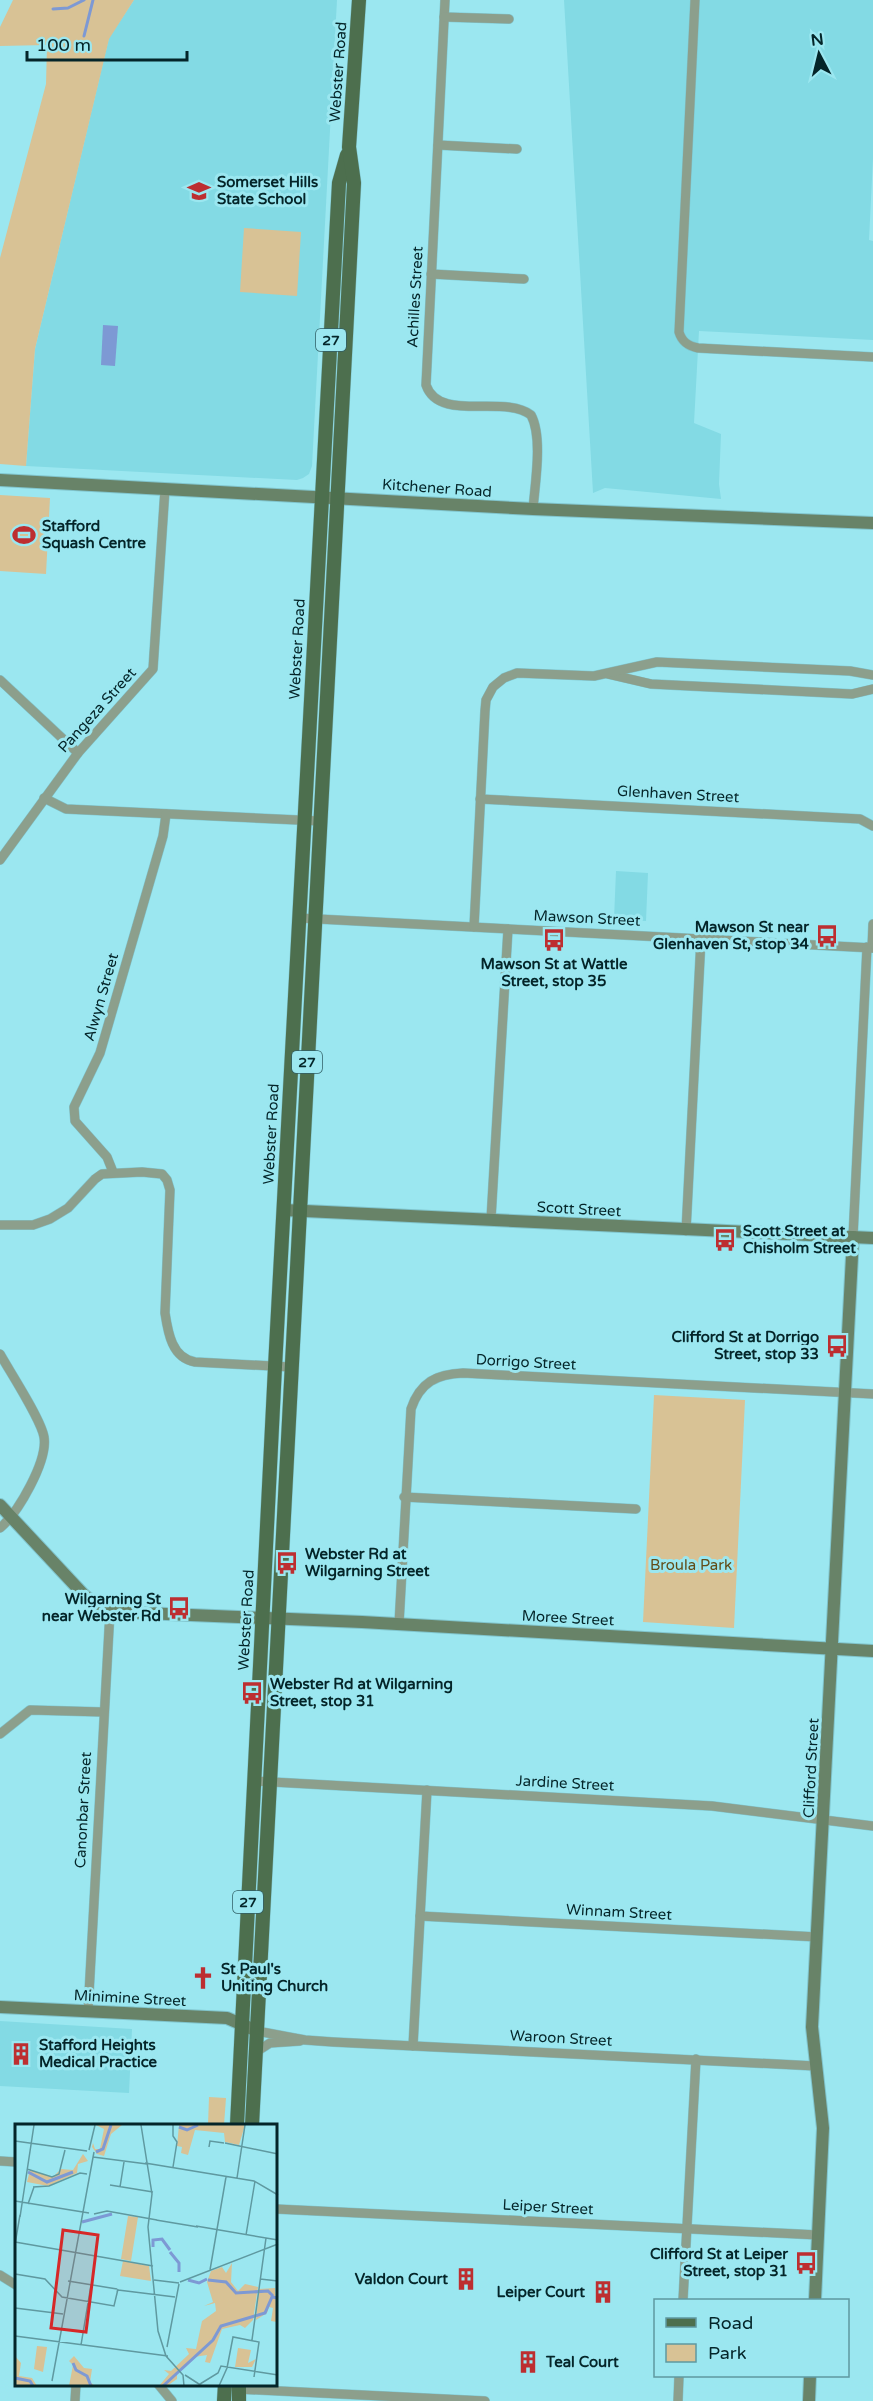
<svg xmlns="http://www.w3.org/2000/svg" width="873" height="2401" font-family="'Varela Round',sans-serif">
<style>
.built{fill:#83dae4}
.green{fill:#d8c295}
.water{fill:#7d99d4}
.lines{fill:none;stroke-linecap:round;stroke-linejoin:round}
.stream{stroke:#7d99d4;stroke-width:3}
.street-casing{stroke:#80c4cc;stroke-width:10}
.secondary-casing{stroke:#80c4cc;stroke-width:14}
.primary-casing{stroke:#80c4cc;stroke-width:15}
.street{stroke:#8c9f8c;stroke-width:9}
.secondary{stroke:#688368;stroke-width:12}
.primary{stroke:#4d6f4e;stroke-width:14}
.labels{text-anchor:middle;stroke-width:6;stroke-linejoin:round;paint-order:stroke}
.shield{fill:#9be7f0;stroke:#315f65;stroke-width:1.5}
.shield-label{font-size:14px;font-weight:bold;fill:#042529}
.street-label{font-size:15px;fill:#042529;stroke:#9be7f0}
.poi-label{font-size:15px;font-weight:bold;fill:#042529;stroke:#9be7f0;text-anchor:start}
.park-label{font-size:15px;fill:#624c18;stroke:#9be7f0}
.inset-river{fill:none;stroke:#7d99d4;stroke-width:3}
.inset-road{fill:none;stroke:#5f99a0;stroke-width:1.5}
.view{fill:#d62828;fill-opacity:0.15;stroke:#d62828;stroke-width:3}
.inset-edge{fill:none;stroke:#042529;stroke-width:3}
</style>
<rect width="100%" height="100%" fill="#9be7f0"/>
<g class="built">
<polygon points="134,0 337,0 312,466 309,474 303,478 297,480 26,466 35,349 109,38"/>
<polygon points="564,0 873,0 873,158 869,240 873,241 873,340 699,331 694,423 721,434 719,484 721,499 605,488 593,493"/>
<polygon points="616,871 648,873 646,921 614,919"/>
<polygon points="0,2021 132,2029 129,2093 0,2086"/>
</g>
<g class="green">
<polygon points="13,0 134,0 109,39 35,349 26,466 0,464 0,258 46,84 47,45 0,46 0,27"/>
<polygon points="244,228 301,232 297,296 240,292"/>
<polygon points="0,495 50,498 46,574 0,571"/>
<polygon points="654,1395 745,1400 734,1628 643,1622"/>
<polygon points="209,2097 226,2098 224,2125 208,2125"/>
</g>
<polygon class="water" points="103,325 118,326 115,366 101,365"/>
<g class="lines">
<g class="stream">
<polyline points="53,9 68,8 84,0"/>
<polyline points="84,36 93,0"/>
</g>
<g class="street-casing">
<g id="street">
<path d="M445,0L426,385C439,423 504,394 531,415C543,437 535,484 533,509"/>
<path d="M695,0L679,332C682,342 688,346 698,348L873,357"/>
<polyline points="444,17 509,19"/>
<polyline points="438,145 517,149"/>
<polyline points="431,274 524,279"/>
<polyline points="608,674 651,684 852,694 873,689"/>
<polyline points="0,680 78,753"/>
<polyline points="44,798 66,809 320,821"/>
<polyline points="480,799 860,819 873,826"/>
<polyline points="0,860 78,753 153,669 165,489"/>
<polyline points="299,918 873,948"/>
<polyline points="474,927 485,711 486,700 493,687 504,678 517,673 594,676 657,662 850,671 873,675"/>
<polyline points="872,948 873,924"/>
<polyline points="113,1172 107,1157 75,1121 74,1107 100,1053 163,836 166,814"/>
<polyline points="491,1219 508,929"/>
<path d="M0,1225H33L50,1219L68,1208L95,1179L102,1174L142,1172L162,1174L167,1180L170,1190L165,1313C168,1333 172,1358 195,1362L291,1367"/>
<polyline points="686,1231 701,939"/>
<polyline points="853,1237 867,947"/>
<path d="M0,1354C10,1372 41,1419 44,1437C48,1461 18,1513 0,1528"/>
<polyline points="404,1497 636,1509"/>
<path d="M399,1624L411,1409C420,1382 437,1374 463,1373L873,1394"/>
<polyline points="0,1734 30,1710 103,1712"/>
<polyline points="254,1781 712,1806 873,1826"/>
<polyline points="420,1916 817,1937"/>
<polyline points="88,2012 110,1611"/>
<polyline points="257,2031 305,2040 333,2042 815,2066"/>
<polyline points="413,2046 427,1790"/>
<polyline points="256,2052 270,2043 300,2041"/>
<polyline points="0,2161 16,2162"/>
<polyline points="276,2209 818,2235"/>
<polyline points="0,2275 16,2285"/>
<polyline points="683,2300 696,2059"/>
<polyline points="158,2384 172,2401"/>
<polyline points="236,2389 485,2401"/>
<polyline points="75,2401 76,2384"/>
<polyline points="678,2401 679,2376"/>
</g>
</g>
<g class="secondary-casing">
<g id="secondary">
<polyline points="0,480 533,509 873,523"/>
<polyline points="284,1210 873,1238"/>
<polyline points="0,1505 84,1595 96,1605 119,1612 362,1622 873,1651"/>
<polyline points="0,2007 227,2018 257,2031"/>
<polyline points="815,2300 823,2128 812,2027 853,1237"/>
<polyline points="809,2401 810,2376"/>
</g>
</g>
<g class="primary-casing">
<g id="primary">
<polyline points="237,2125 275,1367 339,183 347,155"/>
<polyline points="252,2125 354,183 349,147 359,0"/>
<polyline points="224,2401 225,2384"/>
<polyline points="239,2401 239,2384"/>
</g>
</g>
<use href="#street" class="street"/>
<use href="#secondary" class="secondary"/>
<use href="#primary" class="primary"/>
</g>
<defs>
<g id="school-bare" transform="scale(1.8)"><path d="M0-5L7-2L0 1L-7-2ZM-4 1L0 2.5L4 1V4Q0 6-4 4Z" fill="#bd2e30" stroke="#9be7f0" stroke-width="2.5" paint-order="stroke"/></g>
<g id="stadium-bare" transform="scale(1.8)"><path d="M0-5a6.5 5 0 1 0 0 10a6.5 5 0 1 0 0-10ZM-3.5-1.8h7v3.6h-7Z" fill="#bd2e30" stroke="#9be7f0" stroke-width="2.5" paint-order="stroke"/></g>
<g id="bus-bare" transform="scale(1.8)"><path d="M-5-6H5V4H4V6H2V4H-2V6H-4V4H-5ZM-3.5-4V0h7V-4ZM-3.5 1.2v1.5H-2V1.2ZM2 1.2v1.5H3.5V1.2Z" fill="#bd2e30" stroke="#9be7f0" stroke-width="2.5" paint-order="stroke"/></g>
<g id="church-bare" transform="scale(1.8)"><path d="M-1.2-6h2.4v3.5h3.3v2.4h-3.3V6h-2.4V-.1h-3.3v-2.4h3.3Z" fill="#bd2e30" stroke="#9be7f0" stroke-width="2.5" paint-order="stroke"/></g>
<g id="building-bare" transform="scale(1.8)"><path d="M-4-6H4V6H1V3H-1V6H-4ZM-2.5-4.3h1.7v1.8h-1.7ZM.8-4.3h1.7v1.8H.8ZM-2.5-1h1.7V.8h-1.7ZM.8-1h1.7V.8H.8Z" fill="#bd2e30" stroke="#9be7f0" stroke-width="2.5" paint-order="stroke"/></g>
</defs>
<g fill-rule="evenodd">
<use href="#school-bare" x="199" y="191"/>
<use href="#stadium-bare" x="24" y="535"/>
<use href="#bus-bare" x="827" y="936"/>
<use href="#bus-bare" x="554" y="940"/>
<use href="#bus-bare" x="725" y="1240"/>
<use href="#bus-bare" x="837" y="1346"/>
<use href="#bus-bare" x="287" y="1563"/>
<use href="#bus-bare" x="179" y="1608"/>
<use href="#bus-bare" x="252" y="1693"/>
<use href="#church-bare" x="203" y="1978"/>
<use href="#building-bare" x="21" y="2054"/>
<use href="#bus-bare" x="806" y="2263"/>
<use href="#building-bare" x="466" y="2279"/>
<use href="#building-bare" x="603" y="2292"/>
<use href="#building-bare" x="528" y="2362"/>
</g>
<g class="labels">
<g class="shield">
<rect x="316" y="329" width="30" height="22" rx="4.5"/>
<rect x="292" y="1051" width="30" height="22" rx="4.5"/>
<rect x="233" y="1891" width="30" height="22" rx="4.5"/>
</g>
<g class="shield-label">
<text x="331" y="345">27</text>
<text x="307" y="1067">27</text>
<text x="248" y="1907">27</text>
</g>
<g class="street-label">
<text transform="translate(338 72) rotate(-86)" y="5">Webster Road</text>
<text transform="translate(415 297) rotate(-87)" y="5">Achilles Street</text>
<text transform="translate(437 488) rotate(4)" y="5">Kitchener Road</text>
<text transform="translate(297 649) rotate(-87)" y="5">Webster Road</text>
<text transform="translate(97 710) rotate(-48)" y="5">Pangeza Street</text>
<text transform="translate(678 794) rotate(3)" y="5">Glenhaven Street</text>
<text transform="translate(587 918) rotate(3)" y="5">Mawson Street</text>
<text transform="translate(101 997) rotate(-74)" y="5">Alwyn Street</text>
<text transform="translate(271 1134) rotate(-87)" y="5">Webster Road</text>
<text transform="translate(579 1209) rotate(3)" y="5">Scott Street</text>
<text transform="translate(526 1362) rotate(3)" y="5">Dorrigo Street</text>
<text transform="translate(568 1618) rotate(3)" y="5">Moree Street</text>
<text transform="translate(246 1620) rotate(-87)" y="5">Webster Road</text>
<text transform="translate(811 1768) rotate(-87)" y="5">Clifford Street</text>
<text transform="translate(565 1783) rotate(3)" y="5">Jardine Street</text>
<text transform="translate(83 1810) rotate(-87)" y="5">Canonbar Street</text>
<text transform="translate(619 1912) rotate(3)" y="5">Winnam Street</text>
<text transform="translate(130 1998) rotate(3)" y="5">Minimine Street</text>
<text transform="translate(561 2038) rotate(3)" y="5">Waroon Street</text>
<text transform="translate(548 2207) rotate(3)" y="5">Leiper Street</text>
</g>
<g class="poi-label">
<text x="217" y="187">Somerset Hills<tspan x="217" dy="17">State School</tspan></text>
<text x="42" y="531">Stafford<tspan x="42" dy="17">Squash Centre</tspan></text>
<text x="809" y="932" text-anchor="end">Mawson St near<tspan x="809" dy="17">Glenhaven St, stop 34</tspan></text>
<text x="554" y="969" text-anchor="middle">Mawson St at Wattle<tspan x="554" dy="17">Street, stop 35</tspan></text>
<text x="743" y="1236">Scott Street at<tspan x="743" dy="17">Chisholm Street</tspan></text>
<text x="819" y="1342" text-anchor="end">Clifford St at Dorrigo<tspan x="819" dy="17">Street, stop 33</tspan></text>
<text x="305" y="1559">Webster Rd at<tspan x="305" dy="17">Wilgarning Street</tspan></text>
<text x="161" y="1604" text-anchor="end">Wilgarning St<tspan x="161" dy="17">near Webster Rd</tspan></text>
<text x="270" y="1689">Webster Rd at Wilgarning<tspan x="270" dy="17">Street, stop 31</tspan></text>
<text x="221" y="1974">St Paul's<tspan x="221" dy="17">Uniting Church</tspan></text>
<text x="39" y="2050">Stafford Heights<tspan x="39" dy="17">Medical Practice</tspan></text>
<text x="788" y="2259" text-anchor="end">Clifford St at Leiper<tspan x="788" dy="17">Street, stop 31</tspan></text>
<text x="448" y="2284" text-anchor="end">Valdon Court</text>
<text x="585" y="2297" text-anchor="end">Leiper Court</text>
<text x="546" y="2367">Teal Court</text>
</g>
<g class="park-label">
<text x="691" y="1570">Broula Park</text>
</g>
</g>
<g transform="translate(15 2124)">
<rect width="262" height="262" fill="#9be7f0"/>
<path d="M81,1H107L96,10L89,32L82,30L77,23L78,19L80,25H85L89,5ZM164,1H230L224,21L210,18L209,9L180,6L173,31L166,29L167,23L162,22ZM68,30L73,37L63,40L62,49L33,62L12,58L15,46L38,53L46,45L58,46ZM113,92L123,93L116,137L106,135ZM108,137L134,142L136,157L105,152ZM217,139L216,158L223,167L230,160L243,163L238,196L230,204L225,201L207,205L195,239L190,238L192,231L179,233L162,249V255L152,262H144L154,250L149,246L156,247L174,230L171,224L181,225L187,197L201,187L200,179L189,182L198,178L192,158L196,147L207,143L211,149ZM260,164L262,198L256,197L258,184L254,183L252,189L241,196L244,165ZM22,222L32,223L28,248L19,245ZM223,224L236,226L233,239L241,235L237,243H220ZM0,232L6,239L4,252L17,254L22,262H0ZM59,232L69,244L77,245L75,258L80,262H54L58,241L54,237Z" fill="#d8c295"/>
<path class="inset-river" d="M164,3L172,6L183,1M81,28L88,25L96,1M13,48L32,58L58,48M67,98L97,90M138,123V116L147,115L155,126M155,128L164,139V148M173,156L184,159L192,155M193,156L211,158L221,169L253,167L258,172M58,239L61,246L72,252L76,262M0,254L15,257L18,262M148,262L198,216L206,202L250,189L257,173L263,174"/>
<path class="inset-road" d="M126,1L137,70L133,103L143,207L151,232L168,251L169,262M0,17L72,27M210,19L263,30M194,23L195,17L209,19M74,26L80,1M78,33L132,40M130,39L239,57L263,71M158,43L162,18L158,12V1M12,45L37,53L44,50L50,26M222,54L230,1M95,61L138,68M18,63L34,62L65,49L72,50M105,63L109,38M0,77L74,89M13,80L19,63M79,90L92,87L142,96M5,93L19,1M141,96L183,103M181,102L263,116M231,111L240,57M0,118L138,142M0,120L5,91M195,146L211,53M0,150L30,155L47,173L99,182L103,165L102,168M245,155L263,157M139,156L164,159M53,157L102,165M165,158L263,120M103,166L160,173M0,184L48,190M0,212L153,232M237,216L251,114M66,221L76,161M152,223L164,160M170,251L187,262M37,257L79,28M185,260L203,249L206,242L263,251M204,262L212,244L218,213L244,218L239,253"/>
<path class="view" d="M48,106L83,111L71,208L36,204Z"/>
<rect width="262" height="262" class="inset-edge"/>
</g>
<rect x="654" y="2299" width="195" height="78" fill="#9be7f0" stroke="#5f99a0" stroke-width="1.5"/>
<rect x="666" y="2318" width="30" height="9" fill="#4d6f4e" stroke="#5f99a0" stroke-width="1.5"/>
<text x="708" y="2329" font-size="18" fill="#042529">Road</text>
<rect x="666" y="2344" width="30" height="18" fill="#d8c295" stroke="#5f99a0" stroke-width="1.5"/>
<text x="708" y="2359" font-size="18" fill="#042529">Park</text>
<g transform="translate(819 54) rotate(353)" stroke="#9be7f0" stroke-width="4.5" paint-order="stroke">
<path d="M0-4.5L10 22L0 15L-10 22Z" fill="#042529"/>
<text y="-9" font-size="16" font-weight="bold" text-anchor="middle" fill="#042529">N</text>
</g>
<path d="M27 51v9h160v-9" fill="none" stroke="#042529" stroke-width="3"/>
<text x="36" y="51" font-size="18" fill="#042529" stroke="#9be7f0" stroke-width="4.5" paint-order="stroke">100 m</text>
</svg>
